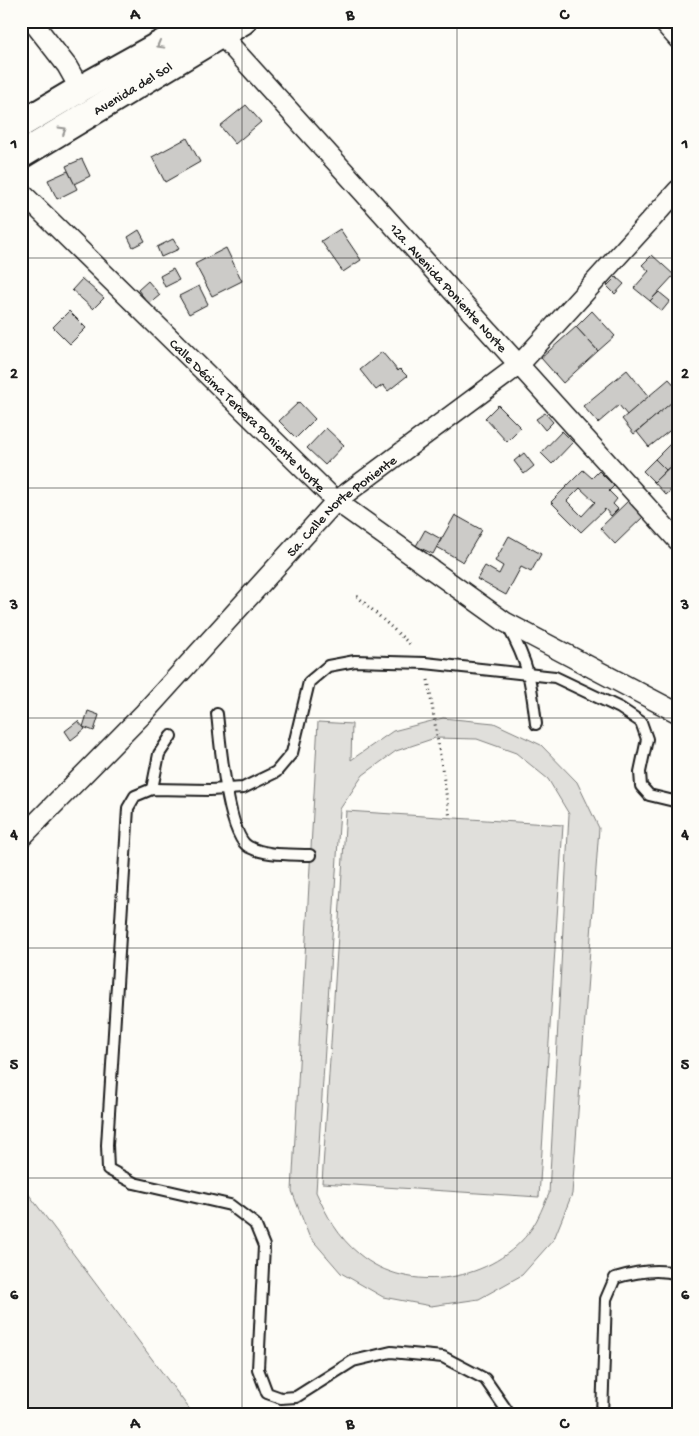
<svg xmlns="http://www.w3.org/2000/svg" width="699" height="1436" font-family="'Gochi Hand',sans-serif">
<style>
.green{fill:#e0dfdb;stroke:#7e7e7c;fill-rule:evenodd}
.building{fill:#cccbc8;stroke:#1c1c1c;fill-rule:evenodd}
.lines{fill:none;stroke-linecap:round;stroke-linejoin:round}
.service-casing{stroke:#1c1c1c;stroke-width:14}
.minor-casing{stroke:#1c1c1c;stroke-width:22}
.secondary-casing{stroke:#1c1c1c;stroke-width:30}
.path{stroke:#1c1c1c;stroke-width:3;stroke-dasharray:1 4;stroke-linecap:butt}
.service{stroke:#fdfcf7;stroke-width:10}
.minor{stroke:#fdfcf7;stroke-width:19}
.secondary{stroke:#fdfcf7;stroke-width:26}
.oneway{stroke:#989794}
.grid{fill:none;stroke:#1c1c1c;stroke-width:1;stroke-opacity:0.55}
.labels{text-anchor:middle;stroke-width:4.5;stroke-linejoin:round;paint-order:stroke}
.street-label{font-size:14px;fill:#1c1c1c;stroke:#fdfcf7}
.neatline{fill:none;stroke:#1c1c1c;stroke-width:2}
.grid-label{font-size:16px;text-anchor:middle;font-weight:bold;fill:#1c1c1c}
</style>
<rect width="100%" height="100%" fill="#fdfcf7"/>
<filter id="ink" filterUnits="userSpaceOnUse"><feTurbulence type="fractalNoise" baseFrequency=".02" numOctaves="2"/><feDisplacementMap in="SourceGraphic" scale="10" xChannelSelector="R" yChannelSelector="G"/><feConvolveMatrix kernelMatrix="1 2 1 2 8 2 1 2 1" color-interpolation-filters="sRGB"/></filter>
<g filter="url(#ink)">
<g class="green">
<path d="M443,718L494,723L541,745L577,782L599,828L572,1194L554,1239L522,1275L479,1299L431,1306L383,1297L341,1273L309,1236L292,1191L318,722L352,724L351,760L393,731ZM435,738L477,739L516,753L548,779L569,814L549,1194C543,1205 539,1218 532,1228C495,1282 409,1296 359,1254C338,1237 327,1216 316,1192L340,809L363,775L396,751Z"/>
<polygon points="346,811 563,825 539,1197 322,1183"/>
<polygon points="21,1184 194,1415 21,1415"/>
</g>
<g class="building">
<polygon points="246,105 261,122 235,144 220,126"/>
<polygon points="187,138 200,162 165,182 152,157"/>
<polygon points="82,159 90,176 74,184 66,166"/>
<polygon points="68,171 77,189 57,199 48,180"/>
<polygon points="340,229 361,260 343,272 321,241"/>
<polygon points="139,230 145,241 133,247 128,237"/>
<polygon points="173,239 179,249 161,257 157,247"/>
<polygon points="226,248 242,281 212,296 195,264"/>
<polygon points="652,255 674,275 650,301 634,288 649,271 642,265"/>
<polygon points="173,269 179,280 165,287 160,276"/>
<polygon points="616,277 624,284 615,294 607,286"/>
<polygon points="82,279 104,298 93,309 72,290"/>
<polygon points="148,281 160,295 149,304 138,290"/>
<polygon points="199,286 208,304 189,314 179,296"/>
<polygon points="659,292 670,301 662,311 650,301"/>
<polygon points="69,311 86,328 70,344 53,327"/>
<polygon points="592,311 615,336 598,351 576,327"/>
<polygon points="576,327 598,351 563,383 541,358"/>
<polygon points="382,352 398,371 400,369 407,376 388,391 383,385 376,390 360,370"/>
<polygon points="627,370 649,397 627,415 619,405 598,423 583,406"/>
<polygon points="669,379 678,389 678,398 634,434 622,419"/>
<polygon points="299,402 315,419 296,438 279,421"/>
<polygon points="672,402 678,409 678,424 649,447 637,432"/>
<polygon points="498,405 521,428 507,442 485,418"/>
<polygon points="545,413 553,422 545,430 536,419"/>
<polygon points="326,428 344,445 325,465 307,448"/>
<polygon points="562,431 573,442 552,464 541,453"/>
<polygon points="672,442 678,448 678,459 666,470 655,459"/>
<polygon points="524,453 534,466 524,474 514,461"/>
<polygon points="655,459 666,470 654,482 643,471"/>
<polygon points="678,459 678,484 666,495 654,482"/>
<path d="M583,470L592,478L599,471L614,486L609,491L617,499L613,504L618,509L611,516L605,509L581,532L551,502ZM580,488L595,502L582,516L567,501Z"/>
<polygon points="629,500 644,516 615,544 600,528"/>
<polygon points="455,515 482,530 463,562 437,547"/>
<polygon points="425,530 441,539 433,554 416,546"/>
<polygon points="509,536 541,554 531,572 521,567 506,595 477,579 485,566 499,574 503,566 495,561"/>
<polygon points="88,711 99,715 94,731 83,727"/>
<polygon points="78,721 85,729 71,740 65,731"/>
</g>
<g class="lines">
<g class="service-casing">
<g id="service">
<path d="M507,625C529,664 531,681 536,724"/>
<path d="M217,714C220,739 227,836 249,847C266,856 292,854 310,855"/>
<polyline points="152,789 159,754 171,736"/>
<polyline points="510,1415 485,1379 443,1357 391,1352 353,1361 296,1397 281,1398 267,1393 258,1369 264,1246 255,1224 230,1205 134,1183 108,1169 107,1145 128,808 135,796 152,789 210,790 243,788 276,772 292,753 309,682 328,666 355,661 425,663 555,677 620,708 641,722 647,739 640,772 641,786 649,795 678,802"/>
<path d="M602,1415L606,1299L615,1278C635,1272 658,1268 678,1274"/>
</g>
</g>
<g class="minor-casing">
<g id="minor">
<polyline points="32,21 67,66 80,89"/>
<polyline points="662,21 678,39"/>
<path id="s1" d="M213,26L678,541"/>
<path id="s2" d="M21,192L336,501L505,622L678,713"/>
<path id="s3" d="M21,838L144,713L336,501L519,365L678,190"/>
</g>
</g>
<g class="secondary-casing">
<g id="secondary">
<polyline points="21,124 80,89 202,21"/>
<path id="s4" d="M21,155L243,21"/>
</g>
</g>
<g class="path">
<polyline points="357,596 412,646"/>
<polyline points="428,680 450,818"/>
</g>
<use href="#service" class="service"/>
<use href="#minor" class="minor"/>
<use href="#secondary" class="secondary"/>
</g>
<defs><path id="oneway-chevron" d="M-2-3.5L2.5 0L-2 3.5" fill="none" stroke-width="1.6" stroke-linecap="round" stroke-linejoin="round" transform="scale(1.25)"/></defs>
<g class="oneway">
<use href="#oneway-chevron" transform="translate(160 45) rotate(151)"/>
<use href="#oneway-chevron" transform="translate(63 130) rotate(-31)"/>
</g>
</g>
<path class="grid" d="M242,21V1415M457,21V1415M21,258H678M21,488H678M21,718H678M21,948H678M21,1178H678"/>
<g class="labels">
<g class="street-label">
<text dy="5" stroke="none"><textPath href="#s4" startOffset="130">Avenida del Sol</textPath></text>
<text dy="5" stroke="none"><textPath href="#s1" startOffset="352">12a. Avenida Poniente Norte</textPath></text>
<text dy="5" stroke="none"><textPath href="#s2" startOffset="318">Calle Décima Tercera Poniente Norte</textPath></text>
<text dy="5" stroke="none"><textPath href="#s3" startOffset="462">5a. Calle Norte Poniente</textPath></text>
</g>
</g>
<rect width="699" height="1436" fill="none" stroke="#fdfcf7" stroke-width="55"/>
<rect x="28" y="28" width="644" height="1380" class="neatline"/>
<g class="grid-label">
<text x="135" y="19">A</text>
<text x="350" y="19">B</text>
<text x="564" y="19">C</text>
<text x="14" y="148">1</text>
<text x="685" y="148">1</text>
<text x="14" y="378">2</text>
<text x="685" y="378">2</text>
<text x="14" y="609">3</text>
<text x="685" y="609">3</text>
<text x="14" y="839">4</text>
<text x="685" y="839">4</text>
<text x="14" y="1069">5</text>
<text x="685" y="1069">5</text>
<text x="14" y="1299">6</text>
<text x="685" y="1299">6</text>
<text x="135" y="1428">A</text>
<text x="350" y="1428">B</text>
<text x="564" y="1428">C</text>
</g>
</svg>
